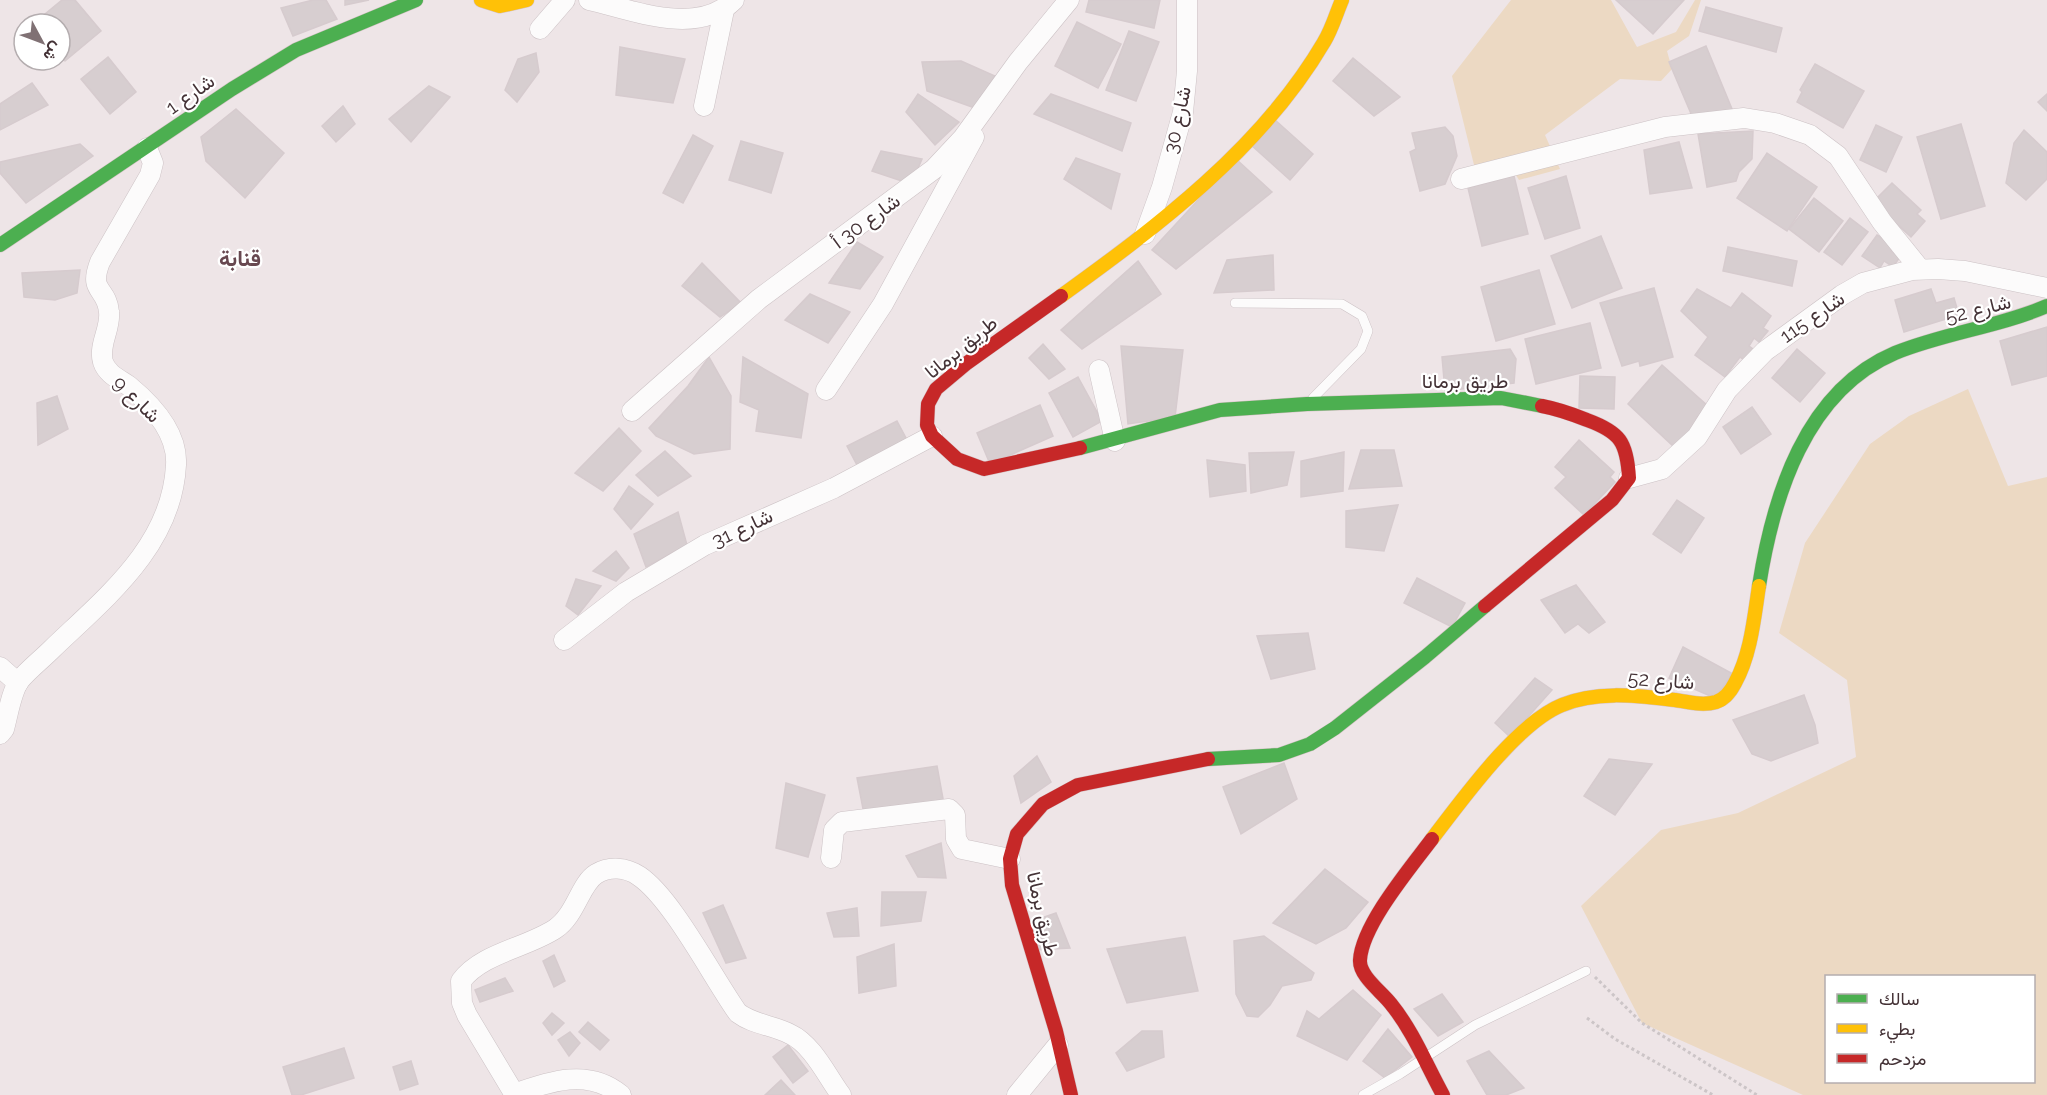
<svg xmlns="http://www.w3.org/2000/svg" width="2047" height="1095" font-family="Raleway,Vazirmatn,sans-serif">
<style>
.green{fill:#ecd9c3;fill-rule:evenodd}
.building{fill:#d7ced0;stroke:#d6cbce;stroke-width:1.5}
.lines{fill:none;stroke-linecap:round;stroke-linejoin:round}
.lane-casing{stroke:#ccc2c5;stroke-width:10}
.street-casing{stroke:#ccc2c5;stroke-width:21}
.fast-casing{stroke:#d4c1c4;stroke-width:15}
.slow-casing{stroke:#d4c1c4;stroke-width:15}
.jam-casing{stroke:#d4c1c4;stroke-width:15}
.path{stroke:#ccc5c7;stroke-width:3;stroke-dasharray:3 3;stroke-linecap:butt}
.lane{stroke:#fcfbfb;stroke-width:9}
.street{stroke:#fcfbfb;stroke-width:20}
.fast{stroke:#4caf50;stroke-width:14}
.slow{stroke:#ffc107;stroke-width:14}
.jam{stroke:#c62828;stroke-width:14}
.labels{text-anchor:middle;stroke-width:4.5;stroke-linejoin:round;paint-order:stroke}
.street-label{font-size:20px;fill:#443236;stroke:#fff}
.quarter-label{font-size:22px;font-weight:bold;fill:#684850;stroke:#fff}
</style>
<rect width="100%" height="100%" fill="#eee5e7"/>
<g class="green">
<polygon points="1511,0 1611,0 1637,47 1676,32 1695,0 1701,0 1689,36 1667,51 1672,69 1661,81 1620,79 1545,135 1560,169 1519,180 1514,172 1477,177 1452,76"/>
<path d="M1968,389L2008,486L2047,477V1095H1803L1642,1023L1581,906L1661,830L1738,813L1856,757L1847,680L1779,633L1805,543L1870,444L1909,416ZM1826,976H2034V1082H1826Z"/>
</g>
<g class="building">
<polygon points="62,0 75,0 101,31 65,61 60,54 60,24 34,23"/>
<polygon points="313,0 326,0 337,19 293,36 281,8"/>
<polygon points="345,0 369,0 345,5"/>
<polygon points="1089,0 1160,0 1154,28 1086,12"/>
<polygon points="1616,0 1684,0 1653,34"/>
<polygon points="1706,7 1782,28 1776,52 1699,31"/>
<polygon points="1077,22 1121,44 1098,88 1055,66"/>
<polygon points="1129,31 1159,42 1136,101 1106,90"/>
<polygon points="1706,46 1732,109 1721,115 1692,116 1669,62"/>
<polygon points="620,47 685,59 673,103 616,95"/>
<polygon points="536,53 539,72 517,102 505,90 518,59"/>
<polygon points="108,57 136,92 110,114 81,79"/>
<polygon points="1353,58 1400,97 1374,116 1333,81"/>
<polygon points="961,61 995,76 975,108 927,91 922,62"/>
<polygon points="1815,64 1864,91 1843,128 1797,102 1802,92 1800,90"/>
<polygon points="32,83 48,105 0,130 0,104"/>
<polygon points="429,86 450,97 411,142 389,119"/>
<polygon points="918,94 959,122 935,145 906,112"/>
<polygon points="1051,94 1131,123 1122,151 1034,114"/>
<polygon points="2047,94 2047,111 2038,102"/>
<polygon points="343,106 355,124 336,142 322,126"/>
<polygon points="236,109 284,153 245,198 206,161 201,137"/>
<polygon points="1274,119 1313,154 1290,180 1251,145"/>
<polygon points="1961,124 1985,206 1941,219 1917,137"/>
<polygon points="1876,125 1902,137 1886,172 1860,160"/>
<polygon points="1445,127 1453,136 1457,156 1445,184 1420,191 1410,152 1416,149 1412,133"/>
<polygon points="2024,130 2047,152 2047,179 2026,200 2006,183 2014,143"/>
<polygon points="1753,131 1752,159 1739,172 1736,181 1707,187 1698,134"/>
<polygon points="693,135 713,146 683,203 663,193"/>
<polygon points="741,141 783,153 771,193 729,180"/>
<polygon points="1679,142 1692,188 1650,194 1644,150"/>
<polygon points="80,144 93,156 26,203 0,173 0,162"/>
<polygon points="881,151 922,159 911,184 872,171"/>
<polygon points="1767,153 1817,187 1787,231 1737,198"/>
<polygon points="1076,158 1120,174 1111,209 1064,179"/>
<polygon points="1236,159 1272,192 1176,269 1152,250"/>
<polygon points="1514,176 1528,234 1482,246 1468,188"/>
<polygon points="1566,176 1580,228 1545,239 1528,188"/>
<polygon points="1892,183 1921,210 1917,214 1925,221 1911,237 1873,202"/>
<polygon points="1814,198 1843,221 1819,252 1789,229"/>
<polygon points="1850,218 1868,232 1842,265 1824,252"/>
<polygon points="1877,235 1894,246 1891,251 1900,257 1893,267 1884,261 1880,268 1862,256"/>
<polygon points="1601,236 1622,288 1572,308 1551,256"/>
<polygon points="857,242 883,257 860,289 829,283"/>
<polygon points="1728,247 1797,261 1792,286 1723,271"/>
<polygon points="1273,255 1274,290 1214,293 1227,260"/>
<polygon points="1138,261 1161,294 1082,349 1061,330"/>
<polygon points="702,263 741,303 720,317 682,286"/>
<polygon points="80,270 77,293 55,300 24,297 22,273"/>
<polygon points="1539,270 1555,324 1496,341 1481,287"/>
<polygon points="1654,288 1673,357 1640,366 1639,361 1622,366 1600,303"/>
<polygon points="1697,289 1731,308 1742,293 1771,316 1763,328 1768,331 1759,342 1754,338 1749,346 1753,349 1745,361 1740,357 1725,377 1695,355 1708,337 1681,311"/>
<polygon points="1931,289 1936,303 1954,298 1959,315 1904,332 1895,300"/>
<polygon points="810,294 850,312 828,343 785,320"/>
<polygon points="1590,323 1601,368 1536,384 1525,339"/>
<polygon points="2047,327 2047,376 2012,385 2000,341"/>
<polygon points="1043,344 1065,369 1049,379 1029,358"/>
<polygon points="1121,346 1183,350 1175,417 1128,424"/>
<polygon points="1510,349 1516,359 1514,383 1445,391 1442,357"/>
<polygon points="1797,349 1825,373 1800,402 1772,378"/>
<polygon points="709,357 731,396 730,449 694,454 656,436 649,428 688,386"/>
<polygon points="743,357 808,394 801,438 756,431 759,410 740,402"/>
<polygon points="1662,365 1708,406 1696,419 1698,420 1688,438 1672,445 1628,404"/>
<polygon points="1580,376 1615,377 1614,409 1579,408"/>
<polygon points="1078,377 1102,421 1073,437 1049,393"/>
<polygon points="57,396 68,429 38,445 37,403"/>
<polygon points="1040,405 1053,436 990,464 977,433"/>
<polygon points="1752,407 1771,434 1741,454 1723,427"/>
<polygon points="897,421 907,440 857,465 847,446"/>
<polygon points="619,428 641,451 603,491 575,473"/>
<polygon points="1579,440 1614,472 1610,477 1615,482 1584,515 1555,488 1566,477 1555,467"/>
<polygon points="1361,450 1394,450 1402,486 1349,489"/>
<polygon points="665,451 691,476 658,496 636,475"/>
<polygon points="1294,452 1287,485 1251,493 1249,453"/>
<polygon points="1344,452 1343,491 1301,497 1301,461"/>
<polygon points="1207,460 1245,465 1246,491 1210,497"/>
<polygon points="629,486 653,504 631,529 614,509"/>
<polygon points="1677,500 1704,518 1681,553 1653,534"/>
<polygon points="1398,505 1384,551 1346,547 1346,511"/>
<polygon points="678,512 687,545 646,567 634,534"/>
<polygon points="616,551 629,568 616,581 593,571"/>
<polygon points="1417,578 1465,603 1452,627 1404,603"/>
<polygon points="576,579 601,586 578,615 566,606"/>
<polygon points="1576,585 1605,622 1589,633 1578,624 1565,633 1541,600"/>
<polygon points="1308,633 1315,669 1271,679 1257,636"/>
<polygon points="1683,647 1733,674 1715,698 1669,678"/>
<polygon points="1535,678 1552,690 1510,737 1495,723"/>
<polygon points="1804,695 1815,725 1818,743 1771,761 1752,754 1733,720"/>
<polygon points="1037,756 1051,782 1021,803 1014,776"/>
<polygon points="1609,759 1652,764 1615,815 1584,796"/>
<polygon points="1284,763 1297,799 1241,834 1223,787"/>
<polygon points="937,766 944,804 864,814 857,778"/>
<polygon points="786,783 825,795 808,857 776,848"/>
<polygon points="941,843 946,878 918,877 906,856"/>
<polygon points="1325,869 1368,902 1346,928 1316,944 1273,923"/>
<polygon points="882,892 926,892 921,921 881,926"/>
<polygon points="723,905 746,958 726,963 703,913"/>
<polygon points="857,908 859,936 834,937 827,913"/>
<polygon points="1056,913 1070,948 1034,950 1027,923"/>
<polygon points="1264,936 1314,973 1311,980 1282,986 1270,1005 1258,1017 1247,1016 1236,994 1234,941"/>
<polygon points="1185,937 1198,991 1127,1003 1107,949"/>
<polygon points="894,944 896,986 859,993 857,957"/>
<polygon points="554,955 565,981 554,987 543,961"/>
<polygon points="505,978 513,991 480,1002 475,990"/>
<polygon points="1353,990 1381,1015 1347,1060 1297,1036 1307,1011 1319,1019"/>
<polygon points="1442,994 1463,1022 1438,1036 1414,1009"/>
<polygon points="552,1013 564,1023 552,1035 543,1023"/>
<polygon points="588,1022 609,1040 600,1050 579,1032"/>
<polygon points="1388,1029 1412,1057 1385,1078 1363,1061"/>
<polygon points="1142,1031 1162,1031 1164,1057 1127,1071 1116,1053"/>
<polygon points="570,1032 580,1043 569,1056 558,1040"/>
<polygon points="788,1045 808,1071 793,1083 773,1057"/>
<polygon points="344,1048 354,1078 301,1095 292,1095 283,1067"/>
<polygon points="1489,1051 1524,1088 1506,1095 1487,1095 1467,1061"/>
<polygon points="411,1061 418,1084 400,1090 393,1067"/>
<polygon points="781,1080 795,1095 765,1095"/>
</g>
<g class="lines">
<g class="lane-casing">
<g id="lane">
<polyline points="1235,303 1342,304 1362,316 1368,331 1361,349 1313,398"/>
<polyline points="1363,1095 1400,1074 1475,1025 1586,971"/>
</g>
</g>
<g class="street-casing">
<g id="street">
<path d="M589,0C633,10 697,37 734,0"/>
<polyline points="540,29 565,0"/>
<polyline points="704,106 724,10"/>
<polyline points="1461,179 1665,127 1744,118 1775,123 1810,135 1838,156 1882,222 1920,269"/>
<polyline points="1145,234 1162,187 1183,112 1187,71 1187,0"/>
<polyline points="1099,370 1115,441"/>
<polyline points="826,390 883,304 974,137"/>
<polyline points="632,411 759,299 934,169 963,138 1018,62 1069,0"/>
<polyline points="1629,478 1662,469 1697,437 1727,390 1765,351 1842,295 1863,283 1912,270 1938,269 1965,271 2047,288"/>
<polyline points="564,640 626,592 705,545 834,488 932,436"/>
<polyline points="0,667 18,683"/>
<path d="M0,734L4,729C8,715 11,693 19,681C28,670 41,660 52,649C105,598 172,546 176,465C178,433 152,405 129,386C119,379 107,374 103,362C98,345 111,329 109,312C107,287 88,293 100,262L150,175L153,163L147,148"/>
<polyline points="831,858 834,830 842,822 949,809 955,815 956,839 962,849 1010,859"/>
<path d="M514,1094C550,1081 589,1068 621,1095"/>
<path d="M515,1095L467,1015L462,1003L461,981C482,953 526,948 555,929C576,915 580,884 596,874C609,866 626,867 639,876C672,898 713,978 738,1013C754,1025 773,1025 790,1034C812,1044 827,1076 841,1095"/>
<polyline points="1017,1095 1058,1045"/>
</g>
</g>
<g class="fast-casing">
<g id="fast">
<polyline points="0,245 232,89 296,50 416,0"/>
<polyline points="1080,448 1220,410 1307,404 1501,398 1542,406"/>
<path d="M1759,586C1773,497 1805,391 1895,353C1944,333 1998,327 2047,306"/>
<polyline points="1208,759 1279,755 1310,744 1335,728 1425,657 1485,606"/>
</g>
</g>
<g class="slow-casing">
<g id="slow">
<polyline points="481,0 500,6 527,0"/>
<path d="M1061,296C1158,226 1262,148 1324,42C1332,29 1336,14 1342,0"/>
<path d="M1432,839C1462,800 1517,723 1562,705C1597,690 1639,696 1675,700C1688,702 1703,706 1716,702C1725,699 1731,691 1735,683C1751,654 1754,618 1759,586"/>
</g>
</g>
<g class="jam-casing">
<g id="jam">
<polyline points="1061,296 967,363 936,389 928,404 927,425 932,436 957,459 984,469 1080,448"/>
<path d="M1485,606L1612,500L1629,478C1627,442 1620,432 1587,420C1572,414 1558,409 1542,406"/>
<path d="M1432,839C1411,867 1362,925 1360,960C1359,976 1382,992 1391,1004C1413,1031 1426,1064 1443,1095"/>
<polyline points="1071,1095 1056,1031 1012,885 1010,859 1017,834 1043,804 1078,785 1208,759"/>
</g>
</g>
<g class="path">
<polyline points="1595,977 1642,1023 1757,1095"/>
<polyline points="1587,1018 1615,1039 1713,1095"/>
</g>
<use href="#lane" class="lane"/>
<use href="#street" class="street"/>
<use href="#fast" class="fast"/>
<use href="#slow" class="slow"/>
<use href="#jam" class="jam"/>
</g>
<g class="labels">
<g class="street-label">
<text transform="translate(190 94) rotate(-35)" y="7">شارع 1</text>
<text transform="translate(1177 120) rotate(-78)" y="7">شارع 30</text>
<text transform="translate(866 221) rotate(-36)" y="7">شارع 30 أ</text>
<text transform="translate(1978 309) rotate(-14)" y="7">شارع 52</text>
<text transform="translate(1812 317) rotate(-35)" y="7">شارع 115</text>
<text transform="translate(961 347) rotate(-39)" y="7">طريق برمانا</text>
<text x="1465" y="388">طريق برمانا</text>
<text transform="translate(137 399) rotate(44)" y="7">شارع 9</text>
<text transform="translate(742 528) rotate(-25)" y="7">شارع 31</text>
<text transform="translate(1661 680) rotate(4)" y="7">شارع 52</text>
<text transform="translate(1043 914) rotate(77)" y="7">طريق برمانا</text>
</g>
<g class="quarter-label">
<text x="240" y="266">قنابة</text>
</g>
</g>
<rect x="1825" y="975" width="210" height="108" fill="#ffffff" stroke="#b4adaf" stroke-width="1.5"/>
<rect x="1837" y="994" width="30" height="9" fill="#4caf50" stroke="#b4adaf" stroke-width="1.5"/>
<text x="1879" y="1005" font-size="18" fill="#443236">سالك</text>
<rect x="1837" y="1024" width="30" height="9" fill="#ffc107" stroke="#b4adaf" stroke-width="1.5"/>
<text x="1879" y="1035" font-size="18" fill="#443236">بطيء</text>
<rect x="1837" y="1054" width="30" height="9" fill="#c62828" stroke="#b4adaf" stroke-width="1.5"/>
<text x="1879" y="1065" font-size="18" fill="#443236">مزدحم</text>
<g transform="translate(42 42) rotate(131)"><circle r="28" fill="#ffffff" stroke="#b4adaf" stroke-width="1.5"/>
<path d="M0-4.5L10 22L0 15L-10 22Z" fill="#807174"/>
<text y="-9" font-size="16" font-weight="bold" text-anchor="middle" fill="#443236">ش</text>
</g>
</svg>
